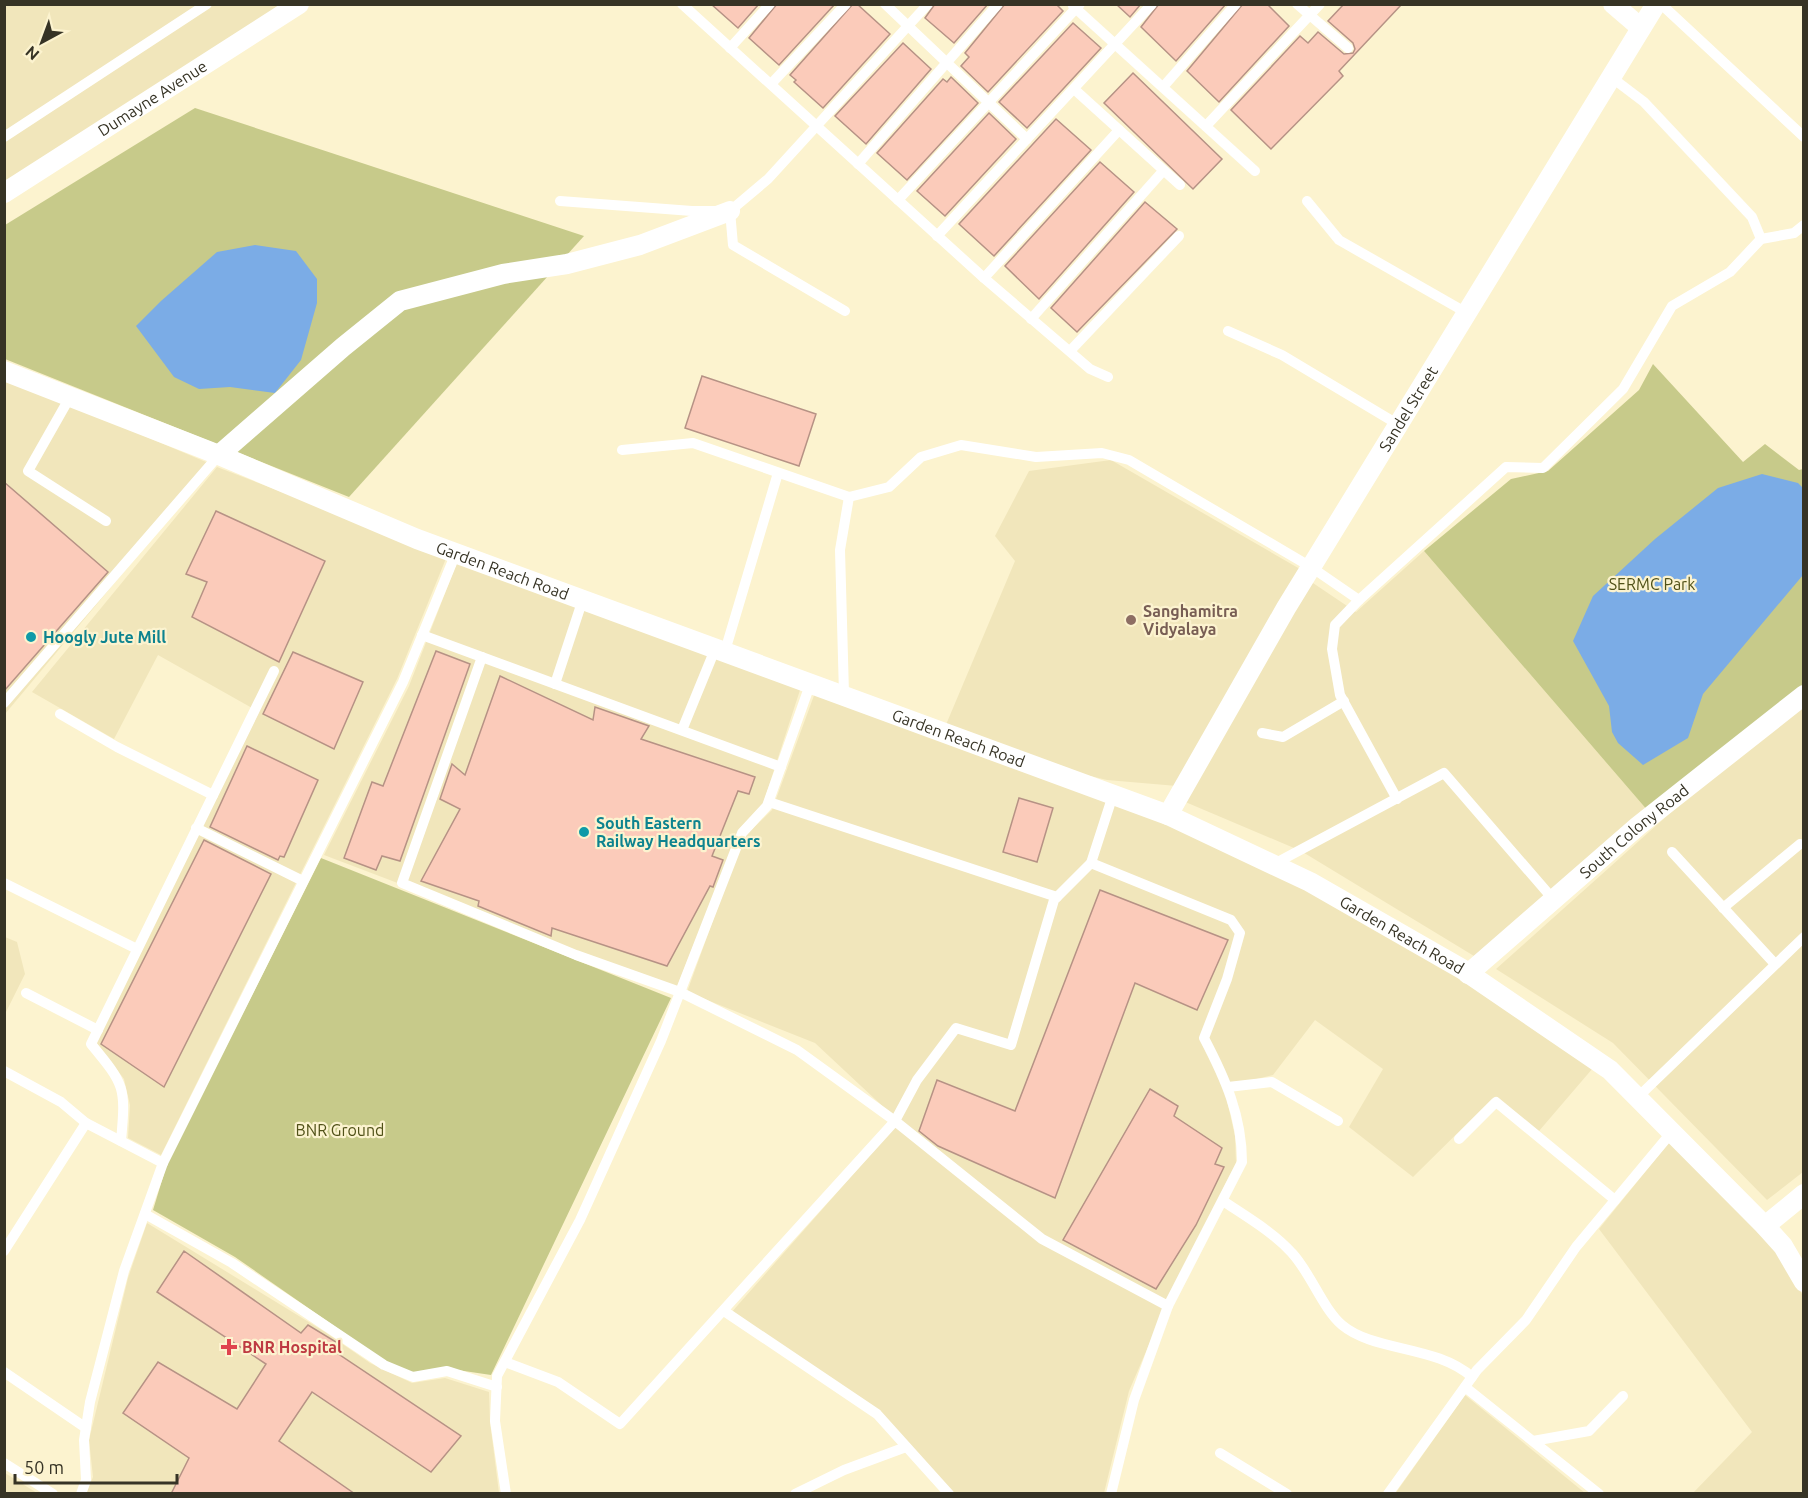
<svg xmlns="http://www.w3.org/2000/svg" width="1808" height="1498" font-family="Ubuntu,sans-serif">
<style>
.built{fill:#f1e6bb}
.green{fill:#c7ca8a}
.water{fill:#7bace6}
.building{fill:#fbcbba;stroke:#b69285;stroke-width:1.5}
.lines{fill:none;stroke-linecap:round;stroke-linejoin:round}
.service{stroke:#fff;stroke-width:10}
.minor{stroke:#fff;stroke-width:20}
.education-dot{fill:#8d6e63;stroke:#fcf3cf;stroke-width:2}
.culture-dot{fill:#0f9aa8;stroke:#fcf3cf;stroke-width:2}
.health-dot{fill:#e0444e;stroke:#fcf3cf;stroke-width:2}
.labels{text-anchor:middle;stroke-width:4.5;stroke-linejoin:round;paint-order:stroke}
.street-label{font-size:16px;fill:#363325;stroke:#fcf3cf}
.park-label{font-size:16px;fill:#505118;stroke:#fcf3cf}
.education-label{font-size:16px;font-weight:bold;fill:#785e54;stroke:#fcf3cf;text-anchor:start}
.culture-label{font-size:16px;font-weight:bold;fill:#0d838f;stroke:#fcf3cf;text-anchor:start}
.health-label{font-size:16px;font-weight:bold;fill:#be3a42;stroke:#fcf3cf;text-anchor:start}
</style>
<rect width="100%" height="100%" fill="#fcf3cf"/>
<g class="built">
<polygon points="5,5 288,5 5,186"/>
<polygon points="5,377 213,465 5,714"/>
<polygon points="1111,460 1300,569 1177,786 1107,780 1061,769 945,727 1015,561 995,536 1029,471"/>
<polygon points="217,467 447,556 397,679 161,1155 128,1138 130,1105 124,1079 96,1042 259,712 158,655 114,739 32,692"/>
<polygon points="1424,551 1648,811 1474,956 1301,851 1183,801 1310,581 1356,612"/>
<polygon points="458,560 801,687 763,804 740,828 676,989 324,855 409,686"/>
<polygon points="816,690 1166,822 1306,887 1464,977 1593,1068 1539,1131 1492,1099 1413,1177 1349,1127 1383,1069 1315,1020 1273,1075 1224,1087 1235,1136 1236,1163 1173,1289 1129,1391 1104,1493 955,1493 928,1467 883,1415 730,1314 893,1129 891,1114 815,1043 687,992 743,838 772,810"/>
<polygon points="1803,694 1803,1172 1767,1200 1613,1043 1496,969"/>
<polygon points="5,937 17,942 25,974 5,1014"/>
<polygon points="1671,1140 1779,1252 1803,1296 1803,1493 1693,1493 1752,1432 1599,1229"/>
<polygon points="147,1223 325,1332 370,1363 412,1383 445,1378 489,1392 490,1422 499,1493 86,1494 93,1477 89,1440 128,1278"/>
<polygon points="1465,1395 1585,1493 1395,1494"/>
<polygon points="5,1473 37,1493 5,1493"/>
</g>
<g class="green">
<polygon points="195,108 584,236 349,497 5,359 5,225"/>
<polygon points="1653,364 1743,462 1765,444 1799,470 1803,469 1803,686 1648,811 1424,551 1511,479 1548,471 1639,390"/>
<polygon points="321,858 671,998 491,1375 444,1368 412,1373 386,1362 235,1257 153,1210 167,1164"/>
</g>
<g class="water">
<polygon points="255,245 296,251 317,279 317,303 301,360 275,393 230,387 199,389 174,377 136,326 161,301 217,252"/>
<polygon points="1762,474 1798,483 1803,488 1803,575 1703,694 1688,738 1643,765 1618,743 1612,732 1609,706 1573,641 1593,596 1655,539 1718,488"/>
</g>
<g class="building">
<polygon points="711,4 759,4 738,28"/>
<polygon points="777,4 835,4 779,65 749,38"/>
<polygon points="853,4 857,4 890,34 823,108 794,82 796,80 790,75"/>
<polygon points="935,4 988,4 954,43 925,18"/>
<polygon points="1005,4 1056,4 1063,11 988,92 961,66 969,57 965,53"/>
<polygon points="1116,4 1141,4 1130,17"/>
<polygon points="1159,4 1226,4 1176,61 1141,27"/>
<polygon points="1243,4 1267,4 1289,26 1219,102 1187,71"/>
<polygon points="1344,4 1402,4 1339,71 1343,76 1271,149 1231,110 1300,36 1308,43 1318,32 1344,54 1353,53 1355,49 1353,43 1328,21"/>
<polygon points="1073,23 1101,48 1027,128 999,102"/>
<polygon points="903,43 931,69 866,144 835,116"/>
<polygon points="1133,73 1222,159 1193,189 1104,103"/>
<polygon points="951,77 978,103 907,180 877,153 943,79 947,82"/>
<polygon points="989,113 1016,139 945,216 917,191"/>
<polygon points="1056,119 1091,150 994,256 959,224"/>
<polygon points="1100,162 1134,192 1039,299 1005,266"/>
<polygon points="1145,202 1177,229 1077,332 1051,308"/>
<polygon points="702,376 816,414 799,466 685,428"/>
<polygon points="4,482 108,572 4,691"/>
<polygon points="216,511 325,561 279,662 192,617 207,582 186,574"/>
<polygon points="436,651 470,664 400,861 382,856 376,870 344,858 372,782 383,786"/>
<polygon points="293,652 363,682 334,749 263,714"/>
<polygon points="500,676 593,720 595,707 649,726 641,739 755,777 749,794 738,791 712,856 723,860 713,887 710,886 667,966 552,928 551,936 478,906 479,901 421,881 460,809 440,799 452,764 465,775"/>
<polygon points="247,746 318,780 284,857 280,856 278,860 210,827"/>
<polygon points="1019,798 1053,808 1037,862 1003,852"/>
<polygon points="204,840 271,874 164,1087 101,1044"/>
<polygon points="1100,890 1228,940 1197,1010 1135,983 1055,1198 938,1146 919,1131 937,1080 1015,1111"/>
<polygon points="1150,1089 1178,1106 1174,1116 1222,1148 1215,1164 1224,1167 1196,1225 1156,1289 1063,1240"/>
<polygon points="184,1251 301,1333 308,1325 336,1342 331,1349 461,1436 431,1472 312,1392 279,1441 355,1494 171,1494 189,1458 123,1413 158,1362 237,1409 266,1364 157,1292"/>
</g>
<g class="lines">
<g class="service">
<polyline points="682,4 984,278 1090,369 1108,377"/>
<polyline points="885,4 1027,139"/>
<polyline points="1297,4 1348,48"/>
<polyline points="1661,4 1804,137"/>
<polyline points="1073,6 1255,171"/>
<polyline points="730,48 770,4"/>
<polyline points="1611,77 1644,102 1752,217 1761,239"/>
<polyline points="771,84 846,4"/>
<polyline points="1163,87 1236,4"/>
<polyline points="1074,89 1180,185"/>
<polyline points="1206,126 1320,4"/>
<polyline points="4,137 207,4"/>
<polyline points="858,164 998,4"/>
<polyline points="898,200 1080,4"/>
<polyline points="560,201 692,211 730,211 768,179 928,4"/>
<polyline points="1307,201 1339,240 1467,313"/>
<polyline points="730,211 733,245 845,311"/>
<polyline points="937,236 1152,4"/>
<polyline points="984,278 1119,130"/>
<polyline points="1031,319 1163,171"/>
<polyline points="1228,331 1282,355 1399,425"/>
<polyline points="1070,351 1179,236"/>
<polyline points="70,397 28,471 106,521"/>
<polyline points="622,450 693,443 849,497 889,487 921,457 961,445 1036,457 1102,453 1129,460 1311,567 1359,600 1506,467 1543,468 1623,389 1672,306 1730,272 1761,239 1794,233 1804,225"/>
<polyline points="1359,600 1335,625 1332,649 1340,695 1397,799"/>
<polyline points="422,635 781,767"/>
<polyline points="725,651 778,473"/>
<polyline points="482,657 402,883 576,955 680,992 797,1050 895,1121 917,1080 956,1028 1011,1045 1054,900 1091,863 1113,795"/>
<polyline points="555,684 583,599"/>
<polyline points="844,694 840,550 849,497"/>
<polyline points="4,703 219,455"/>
<polyline points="60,714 117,747 213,795"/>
<polyline points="682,730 716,647"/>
<polyline points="1262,733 1283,737 1344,701"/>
<polyline points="769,802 1057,897"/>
<polyline points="196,828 303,881"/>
<polyline points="1672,852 1775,964"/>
<path d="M1091,863L1231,920L1240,933L1227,979L1204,1038C1225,1078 1242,1116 1242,1162L1168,1306L1134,1400L1111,1494"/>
<polyline points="1272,865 1444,773 1553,899"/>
<polyline points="4,883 137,949"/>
<polyline points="1723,908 1800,844"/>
<polyline points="26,993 98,1030"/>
<polyline points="4,1071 61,1102 86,1123 163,1163"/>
<polyline points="1228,1087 1272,1082 1338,1121"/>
<polyline points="1637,1098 1804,937"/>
<polyline points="1459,1139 1496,1102 1615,1200"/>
<path d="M121,1141C126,1087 125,1085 91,1044L274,671"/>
<path d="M1223,1201C1247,1217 1273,1232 1292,1253C1310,1272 1323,1309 1342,1325C1374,1352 1436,1345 1472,1377"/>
<polyline points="145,1214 232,1263 384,1365 413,1377 447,1371 497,1387"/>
<polyline points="4,1251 86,1123"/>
<polyline points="724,1311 877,1414 949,1494"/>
<polyline points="505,1362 558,1382 620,1424 895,1121 1042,1239 1168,1306"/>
<polyline points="4,1372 86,1428"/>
<polyline points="1465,1387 1599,1494"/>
<polyline points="1533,1441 1589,1431 1623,1396"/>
<polyline points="1220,1453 1287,1494"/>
<polyline points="4,1463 53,1494"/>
<polyline points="81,1494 86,1480 84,1440 90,1402 124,1271 163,1163 403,682 456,553"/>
<polyline points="506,1494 495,1421 497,1376 580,1220 661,1041 742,833 767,806 811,682"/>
<polyline points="795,1494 844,1470 906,1447"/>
<polyline points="1388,1494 1477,1370 1526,1320 1576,1247 1671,1133"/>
</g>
<g class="minor">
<polyline points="1613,4 1641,28"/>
<path id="s1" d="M4,193L299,4"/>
<path id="s2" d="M4,371L219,455L417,539L1168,815L1310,882L1462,969L1610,1070L1765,1226L1783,1246L1804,1282"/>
<polyline points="219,455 343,347 400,301 503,274 567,264 640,245 730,211"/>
<path id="s3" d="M1168,815L1286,608L1656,4"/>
<path id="s4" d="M1468,974L1638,826L1804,695"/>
<polyline points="1765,1226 1804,1194"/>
</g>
</g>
<circle class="education-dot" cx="1131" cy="620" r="6"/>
<g class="culture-dot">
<circle cx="31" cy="637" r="6"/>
<circle cx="584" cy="832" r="6"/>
</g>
<path class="health-dot" d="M226 1338h6v6h6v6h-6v6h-6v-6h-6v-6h6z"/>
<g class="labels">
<g class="street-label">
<text dy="6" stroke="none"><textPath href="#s1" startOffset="176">Dumayne Avenue</textPath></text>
<text dy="6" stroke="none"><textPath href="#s3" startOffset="472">Sandel Street</textPath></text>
<text dy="6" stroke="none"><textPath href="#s2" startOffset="537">Garden Reach Road</textPath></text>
<text dy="6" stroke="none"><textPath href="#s2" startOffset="1023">Garden Reach Road</textPath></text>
<text dy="6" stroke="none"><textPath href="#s4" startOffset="219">South Colony Road</textPath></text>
<text dy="6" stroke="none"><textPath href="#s2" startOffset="1509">Garden Reach Road</textPath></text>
</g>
<g class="park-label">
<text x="1652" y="590">SERMC Park</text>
<text x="340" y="1136">BNR Ground</text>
</g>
<g class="education-label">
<text x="1143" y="617">Sanghamitra<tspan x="1143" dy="18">Vidyalaya</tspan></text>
</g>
<g class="culture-label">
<text x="43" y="643">Hoogly Jute Mill</text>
<text x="596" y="829">South Eastern<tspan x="596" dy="18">Railway Headquarters</tspan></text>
</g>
<g class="health-label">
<text x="242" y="1353">BNR Hospital</text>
</g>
</g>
<rect width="1808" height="1498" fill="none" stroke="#363325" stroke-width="12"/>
<g transform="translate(42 42) rotate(221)" stroke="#fcf3cf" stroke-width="4.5" paint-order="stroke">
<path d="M0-4.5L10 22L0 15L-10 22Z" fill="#363325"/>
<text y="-9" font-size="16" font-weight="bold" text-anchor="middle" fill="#363325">N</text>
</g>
<path d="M15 1474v9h162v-9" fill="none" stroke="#363325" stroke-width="3"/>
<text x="24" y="1474" font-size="18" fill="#363325" stroke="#fcf3cf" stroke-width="4.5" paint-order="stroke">50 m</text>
</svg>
